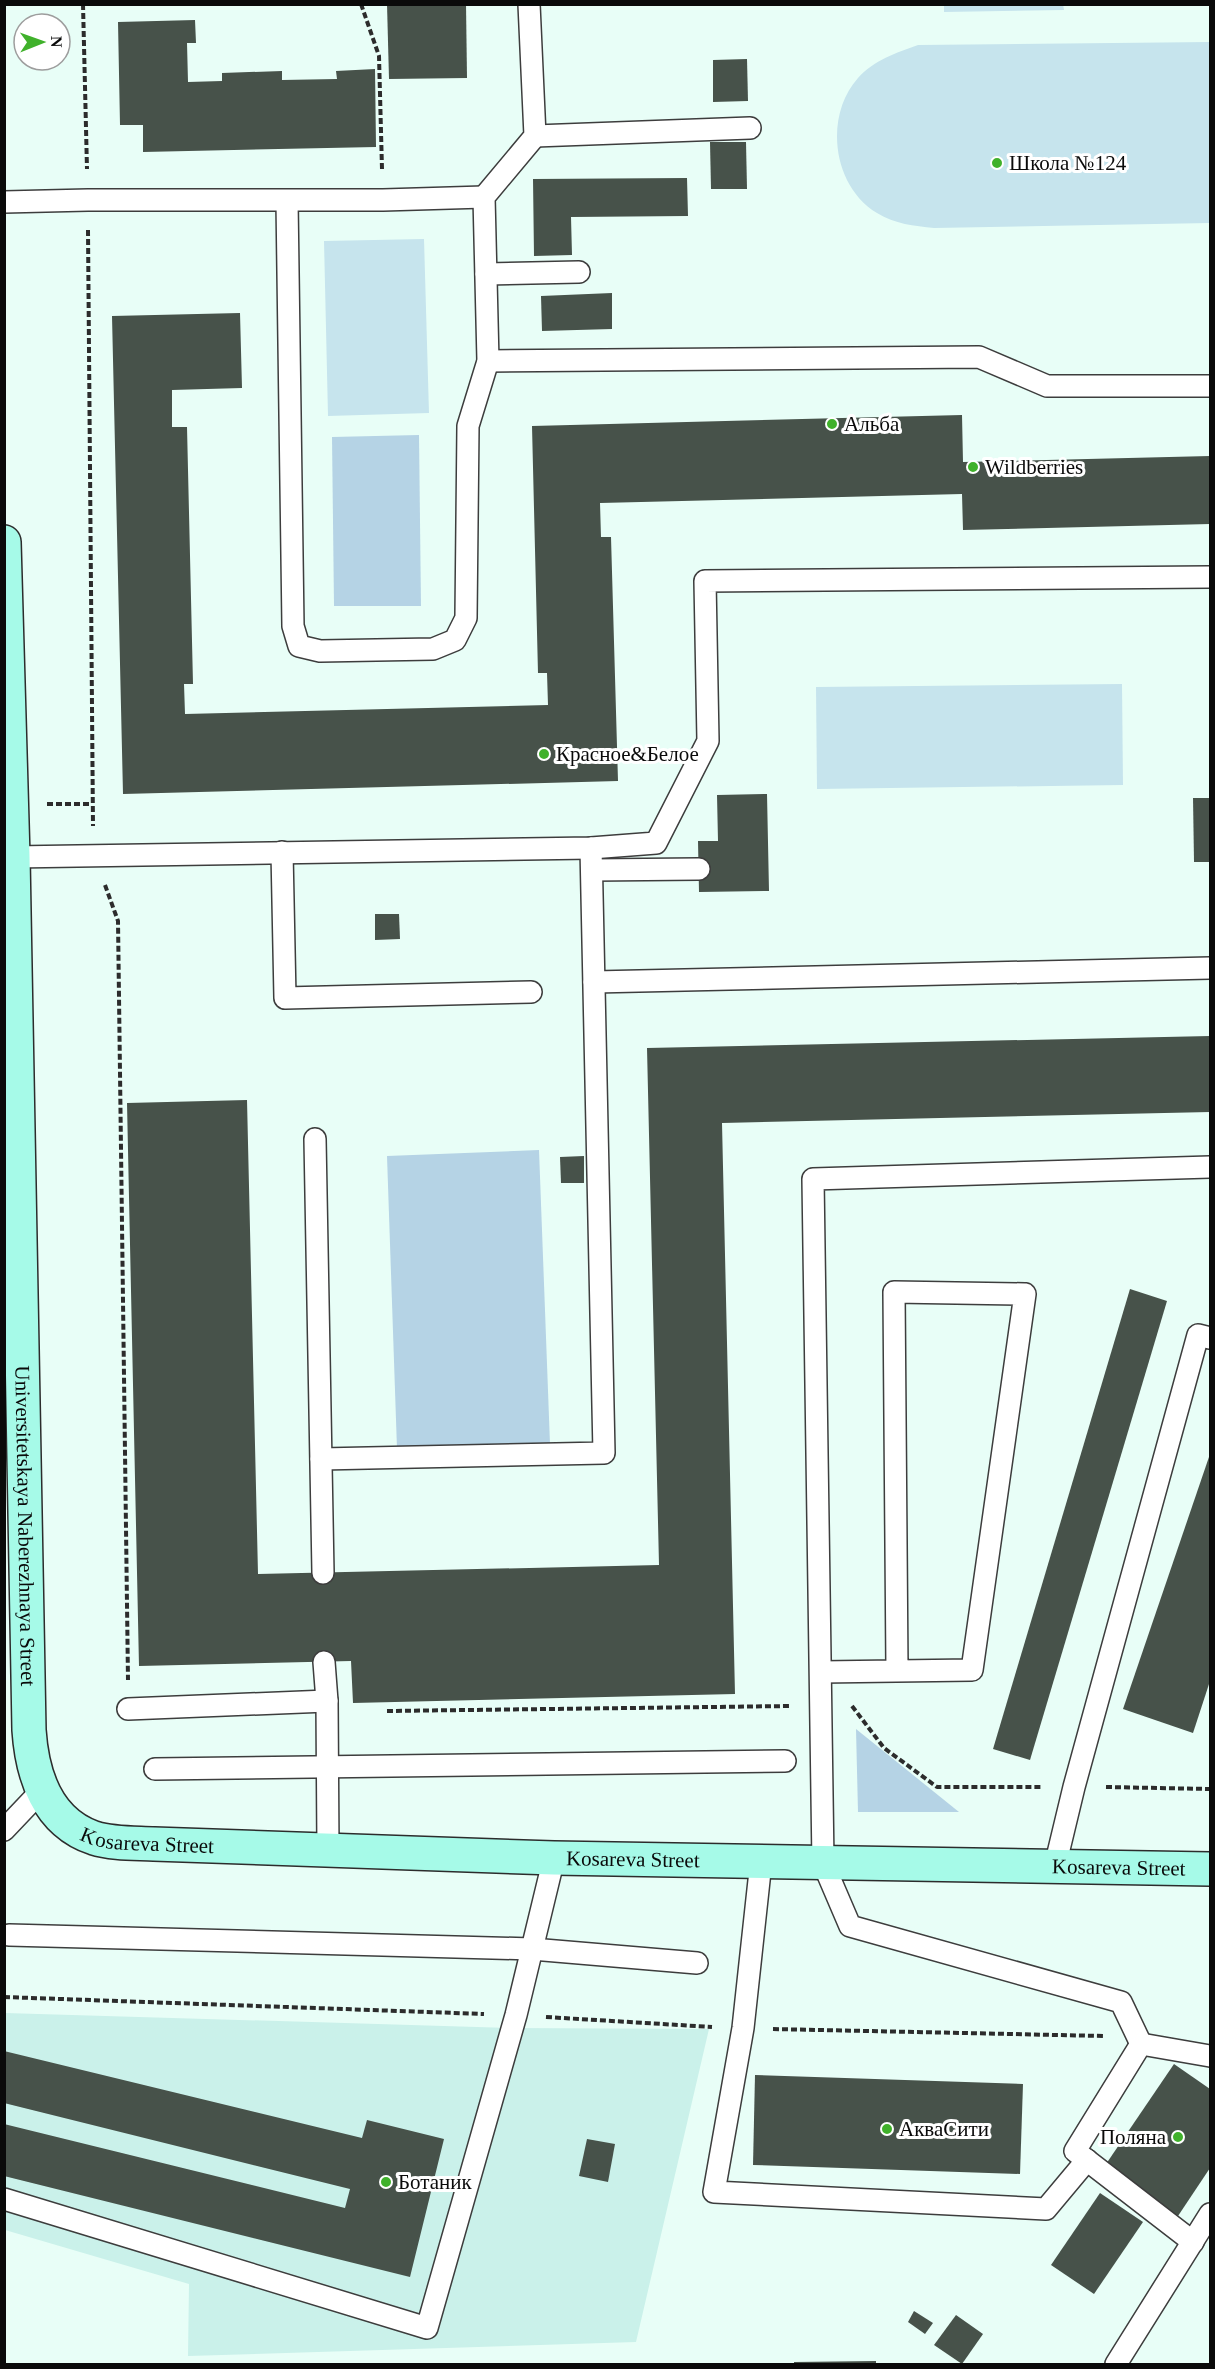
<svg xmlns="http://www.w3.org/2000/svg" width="1215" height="2369" font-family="Georgia,serif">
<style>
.farmland{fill:#caf1ea}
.green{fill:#b5d3e5}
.pitch{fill:#c6e4ed}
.building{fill:#47524a}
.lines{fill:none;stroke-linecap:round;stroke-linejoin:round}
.lane-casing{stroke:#3d3d3d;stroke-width:24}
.secondary-casing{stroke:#2c2c2c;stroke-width:36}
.path{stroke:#2c2c2c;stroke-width:4;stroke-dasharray:6 3;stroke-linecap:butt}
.lane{stroke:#fff;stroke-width:21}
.secondary{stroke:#a6fae8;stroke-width:33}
.poi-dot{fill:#40b12b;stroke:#fff;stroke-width:2}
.labels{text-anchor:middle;stroke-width:6;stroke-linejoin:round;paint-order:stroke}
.poi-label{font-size:21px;fill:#0a0a0a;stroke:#fff;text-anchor:start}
.street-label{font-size:21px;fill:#0a0a0a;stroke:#fff}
</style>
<rect width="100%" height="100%" fill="#e8fef7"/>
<polygon class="farmland" points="5,2013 512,2028 709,2029 636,2342 188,2356 189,2284 5,2230"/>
<g class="green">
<polygon points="419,435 421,606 334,606 332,437"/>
<polygon points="539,1150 550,1444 397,1449 387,1156"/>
<polygon points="856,1729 959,1812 858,1812"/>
</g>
<g class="pitch">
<polygon points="1063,4 1064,10 944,12 944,5"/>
<path d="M1210,42V223L934,228C914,226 895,224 877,213C832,186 824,116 858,78C874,60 896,53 918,45Z"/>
<polygon points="424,239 429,413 328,416 324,241"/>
<polygon points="1122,684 1123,785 817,789 816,687"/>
</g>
<g class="building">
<polygon points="387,4 466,4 467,78 389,79"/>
<polygon points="195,20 196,43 187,43 188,82 222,81 222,73 282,71 282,80 337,79 336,71 375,69 376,147 143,152 143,125 120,125 118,22"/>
<polygon points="747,59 748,101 713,102 713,60"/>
<polygon points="710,142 746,142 747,189 711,189"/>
<polygon points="687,178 688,216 571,217 572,255 534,256 533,179"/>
<polygon points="612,293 612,329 542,331 541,296"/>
<polygon points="240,313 242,388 172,390 172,427 187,427 193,684 184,684 185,714 548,705 547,673 538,673 532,426 962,415 963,462 1210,456 1210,524 963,530 962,494 600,503 601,537 611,537 618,781 123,794 112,316"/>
<polygon points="767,794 769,891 699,892 698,841 718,841 717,795"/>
<polygon points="1193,798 1210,798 1210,862 1194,862"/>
<polygon points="375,914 399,914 400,939 375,940"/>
<polygon points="1210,1036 1210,1112 722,1123 735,1694 353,1703 351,1661 139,1666 127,1103 247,1100 258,1574 659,1565 647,1048"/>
<polygon points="584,1156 584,1183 561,1183 560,1157"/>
<polygon points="1130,1289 1167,1301 1030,1760 993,1749"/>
<polygon points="1210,1454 1210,1681 1193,1733 1123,1709"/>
<polygon points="4,2051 362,2138 367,2120 444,2139 410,2277 4,2176 4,2124 345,2208 350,2189 4,2103"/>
<polygon points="1174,2064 1210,2089 1210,2168 1178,2216 1104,2167"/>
<polygon points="755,2075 1023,2084 1020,2174 753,2165"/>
<polygon points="587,2139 615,2144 608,2182 579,2176"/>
<polygon points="1100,2193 1143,2222 1094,2294 1051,2265"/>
<polygon points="914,2311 933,2323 925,2334 908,2322"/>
<polygon points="956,2315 983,2334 962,2364 934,2345"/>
<polygon points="876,2361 876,2364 794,2364 794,2362"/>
</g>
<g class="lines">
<g class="lane-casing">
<g id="lane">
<polyline points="535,136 750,128"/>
<polyline points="287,201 293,626 299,646 320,651 433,649 455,640 466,618 468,426 488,361 484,197 535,136 529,4"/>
<polyline points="4,202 88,200 383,200 484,197"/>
<polyline points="486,274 579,272"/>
<polyline points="488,361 979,357 1047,386 1210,386"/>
<polyline points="282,852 285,998 531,992"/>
<polyline points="13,857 591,848 656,843 708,741 705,581 1210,577"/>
<polyline points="592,870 699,869"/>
<polyline points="594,982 1210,968"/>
<polyline points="315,1139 323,1573"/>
<polyline points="321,1459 604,1453 591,848"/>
<polyline points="324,1662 327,1701 328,1850"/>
<polyline points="821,1672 972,1670 1025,1294 894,1292 897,1670"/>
<polyline points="128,1709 327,1701"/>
<polyline points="155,1769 785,1761"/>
<polyline points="4,1830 42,1790"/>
<polyline points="761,1862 743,2028 714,2192 1046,2209 1087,2160"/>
<polyline points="1055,1866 1074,1787 1198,1335 1210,1338"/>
<polyline points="9,1935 532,1949 697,1963"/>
<polyline points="1141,2044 1121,2002 850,1926 823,1863 813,1179 1210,1167"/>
<polyline points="4,2199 427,2328 516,2015 554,1858"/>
<polyline points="1193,2242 1075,2151 1141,2044 1210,2056"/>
<polyline points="1116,2364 1210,2214"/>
</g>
</g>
<g class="secondary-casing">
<g id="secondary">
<path id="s1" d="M4,542L13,857L29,1730C32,1775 47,1822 94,1838C113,1844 135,1843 154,1844L554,1858L1210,1869"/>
</g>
</g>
<g class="path">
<polyline points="83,4 87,169"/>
<polyline points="361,4 379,56 382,169"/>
<polyline points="88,230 93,826"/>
<polyline points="47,804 92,804"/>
<polyline points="105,885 118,921 128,1680"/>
<polyline points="852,1706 884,1748 937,1787 1042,1787"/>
<polyline points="387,1711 791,1706"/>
<polyline points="1106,1787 1210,1789"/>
<polyline points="4,1997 484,2014"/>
<polyline points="546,2017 712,2027"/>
<polyline points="773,2029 1105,2036"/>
</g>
<use href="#lane" class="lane"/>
<use href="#secondary" class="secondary"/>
</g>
<g class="poi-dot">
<circle cx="997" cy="163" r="6"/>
<circle cx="832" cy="424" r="6"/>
<circle cx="973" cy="467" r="6"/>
<circle cx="544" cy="754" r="6"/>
<circle cx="887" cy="2129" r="6"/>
<circle cx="1178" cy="2137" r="6"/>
<circle cx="386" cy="2182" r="6"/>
</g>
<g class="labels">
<g class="poi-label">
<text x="1009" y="170">Школа №124</text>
<text x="844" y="431">Альба</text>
<text x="985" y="474">Wildberries</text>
<text x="556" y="761">Красное&amp;Белое</text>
<text x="899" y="2136">АкваСити</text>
<text x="1166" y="2144" text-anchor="end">Поляна</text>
<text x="398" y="2189">Ботаник</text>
</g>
<g class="street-label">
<text dy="7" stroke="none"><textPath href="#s1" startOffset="984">Universitetskaya Naberezhnaya Street</textPath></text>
<text dy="7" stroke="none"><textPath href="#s1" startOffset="1376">Kosareva Street</textPath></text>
<text dy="7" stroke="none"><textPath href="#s1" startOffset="1862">Kosareva Street</textPath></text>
<text dy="7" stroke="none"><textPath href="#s1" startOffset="2348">Kosareva Street</textPath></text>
</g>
</g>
<rect width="1215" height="2369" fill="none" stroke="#0a0a0a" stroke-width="12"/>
<g transform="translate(42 42) rotate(89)"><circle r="28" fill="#ffffff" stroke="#9d9d9d" stroke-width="1.5"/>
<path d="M0-4.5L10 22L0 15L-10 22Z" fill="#40b12b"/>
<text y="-9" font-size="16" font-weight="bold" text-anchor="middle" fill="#0a0a0a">N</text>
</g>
</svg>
